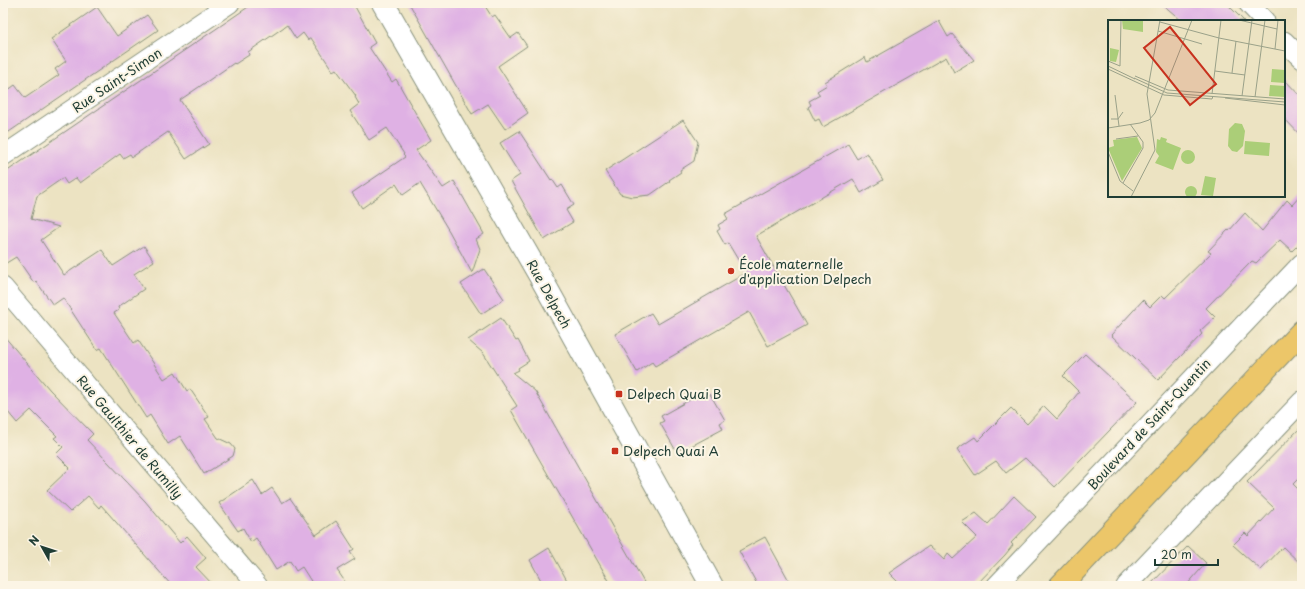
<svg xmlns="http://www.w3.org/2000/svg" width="1305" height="589" font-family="'Playpen Sans',sans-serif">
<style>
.building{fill:#dfb1e4}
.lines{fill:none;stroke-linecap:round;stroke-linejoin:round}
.minor-casing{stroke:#86907b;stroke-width:21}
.tertiary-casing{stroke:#86907b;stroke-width:24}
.primary-casing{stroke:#86907b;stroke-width:24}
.minor{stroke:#fff;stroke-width:19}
.tertiary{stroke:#fff;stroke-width:22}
.primary{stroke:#ecc669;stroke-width:22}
.poi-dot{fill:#c8321e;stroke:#fcf5e5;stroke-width:1.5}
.labels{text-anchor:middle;stroke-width:4;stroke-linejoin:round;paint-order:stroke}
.street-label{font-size:13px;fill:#1f3d34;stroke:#fcf5e5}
.poi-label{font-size:13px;fill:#1f3d34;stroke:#fcf5e5;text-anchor:start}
.inset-road{fill:none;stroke:#9aa189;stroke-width:1}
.view{fill:#c8321e;fill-opacity:0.15;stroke:#c8321e;stroke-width:2}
.inset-edge{fill:none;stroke:#1f3d34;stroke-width:2}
</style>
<rect width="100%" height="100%" fill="#fcf5e5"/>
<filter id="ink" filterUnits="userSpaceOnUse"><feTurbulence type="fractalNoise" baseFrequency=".025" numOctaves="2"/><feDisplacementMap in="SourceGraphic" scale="8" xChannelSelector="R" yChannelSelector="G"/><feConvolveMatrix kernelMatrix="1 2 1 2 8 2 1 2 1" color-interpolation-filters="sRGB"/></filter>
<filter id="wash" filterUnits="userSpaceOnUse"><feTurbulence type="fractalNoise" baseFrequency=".012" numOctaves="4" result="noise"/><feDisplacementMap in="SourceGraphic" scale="16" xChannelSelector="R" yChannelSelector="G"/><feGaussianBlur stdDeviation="0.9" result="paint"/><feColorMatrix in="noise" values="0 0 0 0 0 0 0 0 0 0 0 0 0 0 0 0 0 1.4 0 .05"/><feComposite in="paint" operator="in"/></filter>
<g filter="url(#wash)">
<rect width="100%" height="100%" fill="#ece3c2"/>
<g id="blocks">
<g class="building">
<polygon points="254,3 353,3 375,43 369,47 392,82 396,79 431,140 416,150 443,188 454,181 484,234 476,239 480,249 472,273 449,231 420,183 403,195 396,184 362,208 352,193 405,157 403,155 404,154 387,128 369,140 350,111 359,104 355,97 356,96 336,69 333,71 311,38 308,40 303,33 296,39 287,25 248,52 249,55 235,64 234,63 180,100 209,144 186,159 168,132 132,157 130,154 123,158 120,154 80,183 76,178 67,184 63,178 37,196 31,219 59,227 41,240 64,275 102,250 113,266 144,246 154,261 134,274 144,289 118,307 119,310 114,313 134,343 138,340 164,379 175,372 187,391 190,389 209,417 205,419 218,438 231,444 235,449 233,456 204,474 180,436 168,444 150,415 146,418 101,348 97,350 63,298 53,305 36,281 34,283 16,257 3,265 3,174"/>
<polygon points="409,3 483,3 492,17 495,15 511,38 518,33 527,46 498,66 528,113 505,129 488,104 472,114"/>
<polygon points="1161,3 1226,3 1244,21 1182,21"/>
<polygon points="97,7 117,36 147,15 158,30 3,136 3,94 15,85 25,98 59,75 55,69 66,61 51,39"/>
<polygon points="939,21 948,37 952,34 974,60 954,72 946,57 823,127 819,119 815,121 808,107 811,105 809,101 820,95 817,91 827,85 825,82 865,57 867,62"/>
<polygon points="1284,79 1302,98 1302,137 1284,118"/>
<polygon points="683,120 698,142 694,161 680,170 681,172 669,180 670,181 650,195 632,197 620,194 605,171"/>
<polygon points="519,131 551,180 552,179 558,188 562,185 574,205 566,210 573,222 544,240 511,181 520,175 500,143"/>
<polygon points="848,144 857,159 867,153 883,180 861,193 853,179 756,236 807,325 768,346 749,312 655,366 652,362 637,372 615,334 651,313 658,324 746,273 728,243 725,245 717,231 720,229 718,225 728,219 725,214"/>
<polygon points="1302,194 1302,241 1292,251 1280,240 1256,263 1252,261 1206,308 1215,317 1200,331 1202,334 1158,380 1111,335 1143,300 1150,307 1162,295 1165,298 1211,253 1208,251 1228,230 1229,231 1245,213 1262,231 1287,200 1292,205"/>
<polygon points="484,269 504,299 481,314 461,284"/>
<polygon points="501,318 516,341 518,340 529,361 518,368 519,370 513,373 535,391 646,586 612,586 511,410 517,406 483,353 468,340"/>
<polygon points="3,335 50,390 93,434 87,440 145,501 180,543 187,536 206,558 196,567 214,586 172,586 101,505 99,508 88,496 70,512 47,490 70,468 56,454 63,447 54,438 57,436 31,410 17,423 3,406"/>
<polygon points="1085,354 1137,402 1055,487 1025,458 1006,473 996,461 975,475 957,449 975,437 978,441 1011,408 1027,424 1044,406 1057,419 1079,392 1063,376"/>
<polygon points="702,393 705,398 710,394 725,420 720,423 723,429 682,451 679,446 675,449 660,423 664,421 661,416"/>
<polygon points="1302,426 1302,475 1293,484 1302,493 1302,565 1283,547 1261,570 1233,545 1245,533 1248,536 1274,508 1247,482"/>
<polygon points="253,480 262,495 272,488 282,503 290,498 316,535 336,521 354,549 350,552 355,559 337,570 348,586 314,586 302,567 296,571 290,561 276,570 256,538 251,542 243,528 238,531 219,503"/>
<polygon points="1014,496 1036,517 1011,543 1013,545 1005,555 975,586 902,586 889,573 929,546 944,560 948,554 953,559 977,537 962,522 976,513 988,524"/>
<polygon points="765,537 792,586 758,586 739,551"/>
<polygon points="1188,546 1206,563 1186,586 1149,586"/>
<polygon points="549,548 558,564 570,586 544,586 530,560"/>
</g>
</g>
</g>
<g filter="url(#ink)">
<use href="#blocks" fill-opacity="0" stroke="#86907b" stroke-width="1"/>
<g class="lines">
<g class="minor-casing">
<g id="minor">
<polyline points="1248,3 1265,21"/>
<polyline points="1284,41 1302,59"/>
<polyline points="3,156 230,3"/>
<polyline points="3,287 258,586"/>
<polyline points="996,586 1302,263"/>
<polyline points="1126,586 1302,401"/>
</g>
</g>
<g class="tertiary-casing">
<polyline id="tertiary" points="383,3 541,278 712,586"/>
</g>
<g class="primary-casing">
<polyline id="primary" points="1060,586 1302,331"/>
</g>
<use href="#minor" class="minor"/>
<use href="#tertiary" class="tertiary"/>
<use href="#primary" class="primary"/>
</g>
</g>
<g class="poi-dot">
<circle cx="731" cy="271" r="4"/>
<rect x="615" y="390" width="8" height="8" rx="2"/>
<rect x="611" y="447" width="8" height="8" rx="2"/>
</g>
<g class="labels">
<g class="street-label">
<text transform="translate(117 80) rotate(-34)" y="5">Rue Saint-Simon</text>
<text transform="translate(549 294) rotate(61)" y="5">Rue Delpech</text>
<text transform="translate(1149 424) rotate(-47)" y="5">Boulevard de Saint-Quentin</text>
<text transform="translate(130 437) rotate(50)" y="5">Rue Gaulthier de Rumilly</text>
</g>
<g class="poi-label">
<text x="739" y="269">École maternelle<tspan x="739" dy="15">d'application Delpech</tspan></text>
<text x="627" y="399">Delpech Quai B</text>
<text x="623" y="456">Delpech Quai A</text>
</g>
</g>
<g transform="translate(1108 20)">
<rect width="177" height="177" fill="#ece3c2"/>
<path d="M14,0H35V12L15,9ZM2,28L11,30L8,42L2,41ZM164,49L177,50V63L163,62ZM162,65L177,66V77L161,76ZM127,103L134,104L137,111L135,126L129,132L124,131L120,126L121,109ZM29,117L34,128L14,161L0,128L6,126L5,120ZM53,117L59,119L58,122L73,128L65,150L47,143L51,136L48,132L49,119L52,120ZM137,121L162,123L161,136L136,134ZM73 137a7 7 0 1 1 14 0a7 7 0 1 1-14 0ZM97,156L108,158L105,176L93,175ZM77 172a6 6 0 1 1 12 0a6 6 0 1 1-12 0Z" fill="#abce78"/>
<path class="inset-road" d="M131,0L169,9M52,2L111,18L177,31M50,11L94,24M167,29L170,0M0,41L12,46M0,46L27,59M12,46L13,0M0,49L56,75L104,79L105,76M107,51L137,55M124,53L128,21M27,56L60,70L177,79M26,58L59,73L177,82M104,74L113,0M7,75L11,106M134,76L144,0M147,77L157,0M117,78L177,85M3,99H10L15,92M0,108L32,103L41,100L47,93L84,0M8,119L30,116M0,132L12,161L25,171M15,163L35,128V122L22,104M23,177L47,130L39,74L52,0"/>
<path class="view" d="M62,7L108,64L82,85L36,28Z"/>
<rect width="177" height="177" class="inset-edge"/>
</g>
<rect width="1305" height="589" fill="none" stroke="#fcf5e5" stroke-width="16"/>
<g transform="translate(42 547) rotate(309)" stroke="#fcf5e5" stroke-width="3" paint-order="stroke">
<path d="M0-3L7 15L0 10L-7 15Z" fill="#1f3d34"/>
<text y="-6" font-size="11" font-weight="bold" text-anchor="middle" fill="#1f3d34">N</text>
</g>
<path d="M1155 559v6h63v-6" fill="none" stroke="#1f3d34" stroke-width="2"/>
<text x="1161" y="559" font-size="12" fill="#1f3d34" stroke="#fcf5e5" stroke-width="3" paint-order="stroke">20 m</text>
</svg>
